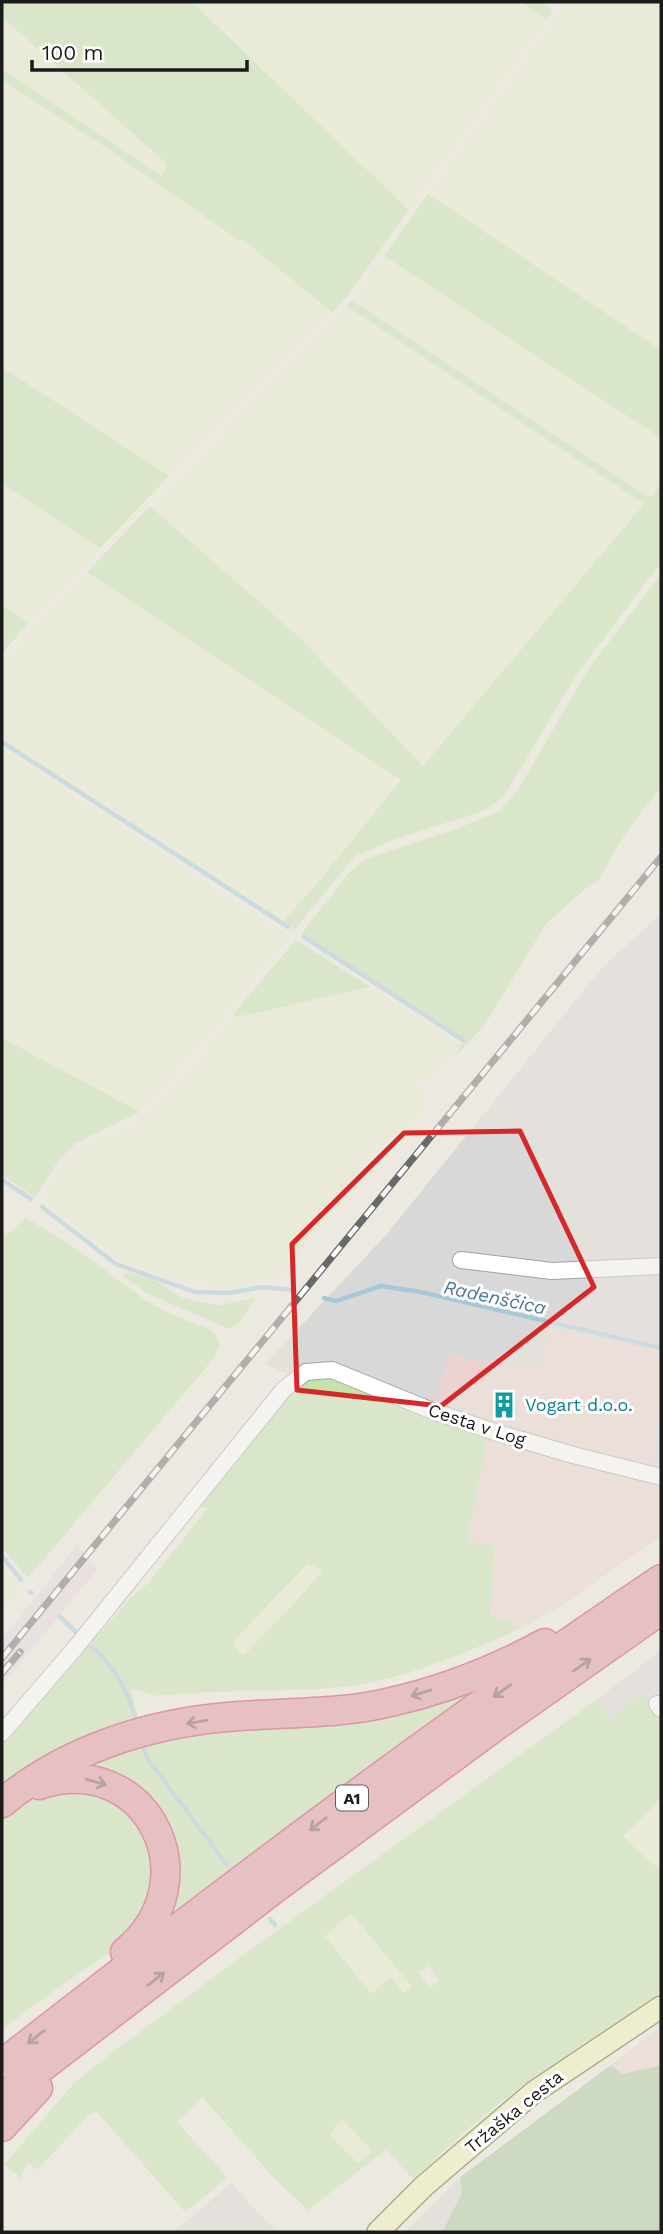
<svg xmlns="http://www.w3.org/2000/svg" width="663" height="2234" font-family="'Work Sans',sans-serif">
<style>
.residential{fill:#d9d8d8}
.commercial{fill:#ecd3d1}
.industrial{fill:#e5d4e1}
.farmland{fill:#e7eace}
.grass{fill:#c4e3aa;fill-rule:evenodd}
.forest{fill:#a6c899}
.lines{fill:none;stroke-linecap:round;stroke-linejoin:round}
.stream{stroke:#a5cad7;stroke-width:4.5}
.street-casing{stroke:#a2a2a2;stroke-width:18}
.secondary-casing{stroke:#5b680d;stroke-width:24}
.highway-casing{stroke:#c73160;stroke-width:31}
.street{stroke:#fff;stroke-width:16}
.secondary{stroke:#eff3b8;stroke-width:21}
.highway{stroke:#de8e9b;stroke-width:28}
.rail-casing{stroke:#696969;stroke-width:7}
.rail{stroke:#fff;stroke-width:4.5;stroke-dasharray:13;stroke-linecap:butt}
.oneway{stroke:#734f55}
.marked{fill:none;stroke:#d62828;stroke-width:5;stroke-linejoin:round}
.labels{text-anchor:middle;stroke-width:6;stroke-linejoin:round;paint-order:stroke}
.shield{fill:#fff;stroke:#5f5f5f;stroke-width:2}
.shield-label{font-size:16px;font-weight:bold;fill:#1b1b1b}
.culture-label{font-size:18px;fill:#0d838f;stroke:#fff;text-anchor:start}
.street-label{font-size:18px;fill:#1b1b1b;stroke:#fff}
.water-label{font-size:19px;font-style:italic;fill:#5077a2;stroke:#fff}
</style>
<rect width="100%" height="100%" fill="#ece9e1"/>
<g class="residential">
<polygon points="661,917 661,1536 562,1605 518,1630 512,1622 490,1617 495,1547 303,1381 265,1364 386,1235 604,965 656,919"/>
<polygon points="661,1650 661,1715 635,1699 608,1719 596,1700"/>
<polygon points="460,2177 462,2193 442,2232 405,2232"/>
<polygon points="231,2183 277,2232 174,2232"/>
</g>
<g class="commercial">
<polygon points="550,1329 661,1351 661,1400 650,1477 661,1480 661,1536 562,1605 518,1630 512,1622 490,1617 495,1547 466,1541 487,1439 433,1415 449,1354 541,1372"/>
<polygon points="661,2026 661,2065 622,2074 611,2065"/>
</g>
<polygon class="industrial" points="77,1545 97,1570 2,1685 2,1639"/>
<g class="farmland">
<polygon points="192,2 520,2 547,20 409,210"/>
<polygon points="567,2 661,2 661,350 428,194"/>
<polygon points="2,17 166,163 167,168 162,176 2,69"/>
<polygon points="2,80 108,149 239,241 242,239 332,312 169,476 2,366"/>
<polygon points="384,256 661,438 661,485 651,497 352,300"/>
<polygon points="347,306 645,504 423,766 299,637 150,506"/>
<polygon points="2,484 100,548 29,623 2,605"/>
<polygon points="87,572 401,780 315,886 283,921 2,741 2,662"/>
<polygon points="2,750 289,937 194,1053 140,1112 2,1038"/>
<polygon points="370,987 461,1045 455,1057 416,1087 425,1094 426,1103 422,1113 411,1126 372,1150 362,1162 352,1182 277,1280 230,1287 203,1284 178,1279 126,1263 42,1200 58,1171 83,1147 97,1138 134,1125 144,1117 200,1057 233,1014 237,1016"/>
<polygon points="2,1562 21,1587 2,1609"/>
<polygon points="307,1564 324,1569 290,1608 243,1656 232,1644"/>
<polygon points="661,1798 661,1871 623,1837"/>
<polygon points="351,1913 412,1987 404,1993 371,1994 325,1936"/>
<polygon points="343,2120 372,2151 358,2163 329,2136 335,2126"/>
</g>
<g class="grass">
<polygon points="2,2 192,2 409,210 345,299 332,312 242,239 240,241 108,149 2,80 2,69 162,176 167,168 166,163 2,17"/>
<polygon points="520,2 541,2 553,10 547,20"/>
<polygon points="428,194 661,350 661,438 384,256"/>
<polygon points="352,300 647,496 651,497 661,485 661,563 577,674 503,798 483,811 390,841 355,856 295,929 283,921 315,886 401,780 87,572 150,506 299,637 423,766 644,504 347,306"/>
<polygon points="2,367 169,476 100,548 2,484"/>
<polygon points="661,574 661,788 641,812 618,845 599,880 584,890 546,924 484,1026 455,1057 464,1039 301,934 348,874 365,859 456,829 500,811 519,788 589,668"/>
<polygon points="2,605 29,623 2,653"/>
<polygon points="296,940 370,987 237,1017 233,1014"/>
<polygon points="2,1038 140,1112 76,1143 59,1160 35,1197 2,1175"/>
<polygon points="26,1218 77,1249 144,1299 164,1311 211,1330 217,1337 220,1344 214,1358 28,1578 2,1548 2,1239"/>
<polygon points="128,1272 154,1280 181,1297 204,1303 220,1305 256,1298 240,1322 229,1329 146,1293 122,1275"/>
<path d="M322,1375L337,1376L486,1434L487,1439L467,1541L495,1546L490,1616L512,1622L518,1630C462,1654 401,1681 340,1687C279,1693 217,1689 157,1696L130,1688L139,1721L2,1791V1745L128,1601L150,1581L207,1509L199,1505L275,1408L303,1381ZM307,1564L323,1570L290,1608L243,1656L232,1643Z"/>
<polygon points="473,1688 481,1690 172,1914 169,1914 168,1911 163,1830 74,1766 167,1738"/>
<path d="M644,1696L661,1715V1798L623,1837L661,1871V1992L526,2082L469,2128L413,2179L386,2150L308,2210L274,2178L202,2097L177,2122L228,2178L185,2212L96,2111L90,2114L37,2170L29,2163L24,2168L22,2179L4,2165L74,2083L105,2058L254,1947L596,1700L608,1719L635,1699ZM351,1913L412,1987L404,1993L391,1977L371,1994L325,1936ZM428,1966L439,1980L430,1988L419,1973ZM343,2120L372,2151L358,2163L330,2136L335,2126Z"/>
<polygon points="56,1789 110,1794 148,1836 153,1892 129,1940 59,1987 2,2029 2,1818 39,1795"/>
</g>
<polygon class="forest" points="611,2065 622,2074 661,2065 661,2232 442,2232 462,2193 460,2177"/>
<g class="lines">
<g class="stream">
<polyline points="2,742 288,927"/>
<polyline points="304,937 463,1040"/>
<polyline points="2,1180 31,1199"/>
<polyline points="42,1207 116,1264 195,1292 229,1293 262,1287 293,1290"/>
<polyline points="324,1298 336,1301 381,1286 421,1292 661,1348"/>
<polyline points="2,1556 21,1580"/>
<polyline points="30,1592 32,1593"/>
<polyline points="60,1617 76,1632"/>
<path d="M92,1647C118,1670 127,1690 137,1723"/>
<polyline points="142,1743 147,1758 227,1865"/>
<polyline points="270,1919 275,1925"/>
</g>
<g class="street-casing">
<g id="street">
<polyline points="461,1260 552,1271 661,1266"/>
<polyline points="657,1704 661,1709"/>
<polyline points="2,1733 76,1647 284,1389 306,1372 332,1370 430,1410 492,1431 573,1455 661,1477"/>
</g>
</g>
<g class="secondary-casing">
<polyline id="secondary" points="378,2232 424,2186 534,2092 661,2007"/>
</g>
<g class="highway-casing">
<g id="highway">
<path d="M39,1785C147,1749 212,1881 125,1952"/>
<path d="M2,1803C64,1751 146,1724 227,1717C281,1712 338,1715 391,1702C444,1690 497,1669 545,1643"/>
<path d="M2,2064C217,1896 435,1731 661,1579"/>
<polyline points="2,2098 277,1887 496,1726 661,1610"/>
<polyline points="2,2127 38,2088"/>
</g>
</g>
<use href="#street" class="street"/>
<use href="#secondary" class="secondary"/>
<use href="#highway" class="highway"/>
<g class="rail-casing">
<g id="rail">
<polyline points="2,1658 661,857"/>
<polyline points="2,1673 20,1652"/>
</g>
</g>
<use href="#rail" class="rail"/>
</g>
<defs><path id="oneway-shaft" d="M-6 0H5M1.5-3L5.5 0L1.5 3" fill="none" stroke-width="1.6" stroke-linecap="round" stroke-linejoin="round" transform="scale(1.75)"/></defs>
<g class="oneway">
<use href="#oneway-shaft" transform="translate(582 1665) rotate(-35)"/>
<use href="#oneway-shaft" transform="translate(502 1691) rotate(145)"/>
<use href="#oneway-shaft" transform="translate(421 1693) rotate(163)"/>
<use href="#oneway-shaft" transform="translate(197 1722) rotate(170)"/>
<use href="#oneway-shaft" transform="translate(96 1782) rotate(16)"/>
<use href="#oneway-shaft" transform="translate(318 1824) rotate(143)"/>
<use href="#oneway-shaft" transform="translate(156 1979) rotate(-37)"/>
<use href="#oneway-shaft" transform="translate(36 2037) rotate(142)"/>
</g>
<path d="M0 0H663V2234H0ZM520,1131L594,1287L441,1406L297,1390L292,1244L404,1133Z" fill="#ece9e1" fill-opacity=".55" fill-rule="evenodd"/>
<path class="marked" d="M520,1131L594,1287L441,1406L297,1390L292,1244L404,1133Z"/>
<defs>
<g id="building-bare" transform="scale(2.1)"><path d="M-4-6H4V6H1V3H-1V6H-4ZM-2.5-4.3h1.7v1.8h-1.7ZM.8-4.3h1.7v1.8H.8ZM-2.5-1h1.7V.8h-1.7ZM.8-1h1.7V.8H.8Z" fill="#0f9aa8" stroke="#fff" stroke-width="2.5" paint-order="stroke"/></g>
</defs>
<g fill-rule="evenodd">
<use href="#building-bare" x="504" y="1405"/>
</g>
<g class="labels">
<rect class="shield" x="336" y="1785.5" width="32" height="25" rx="5"/>
<g class="shield-label">
<text x="352" y="1804">A1</text>
</g>
<g class="culture-label">
<text x="525" y="1411">Vogart d.o.o.</text>
</g>
<g class="street-label">
<text transform="translate(477 1425) rotate(18)" y="6">Cesta v Log</text>
<text transform="translate(514 2112) rotate(-39)" y="6">Tržaška cesta</text>
</g>
<g class="water-label">
<text transform="translate(495 1297) rotate(12)" y="7">Radenščica</text>
</g>
</g>
<rect width="663" height="2234" fill="none" stroke="#1b1b1b" stroke-width="7"/>
<path d="M32 60v10h215v-10" fill="none" stroke="#1b1b1b" stroke-width="3.5"/>
<text x="42" y="60" font-size="21" fill="#1b1b1b" stroke="#ffffff" stroke-width="5" paint-order="stroke">100 m</text>
</svg>
